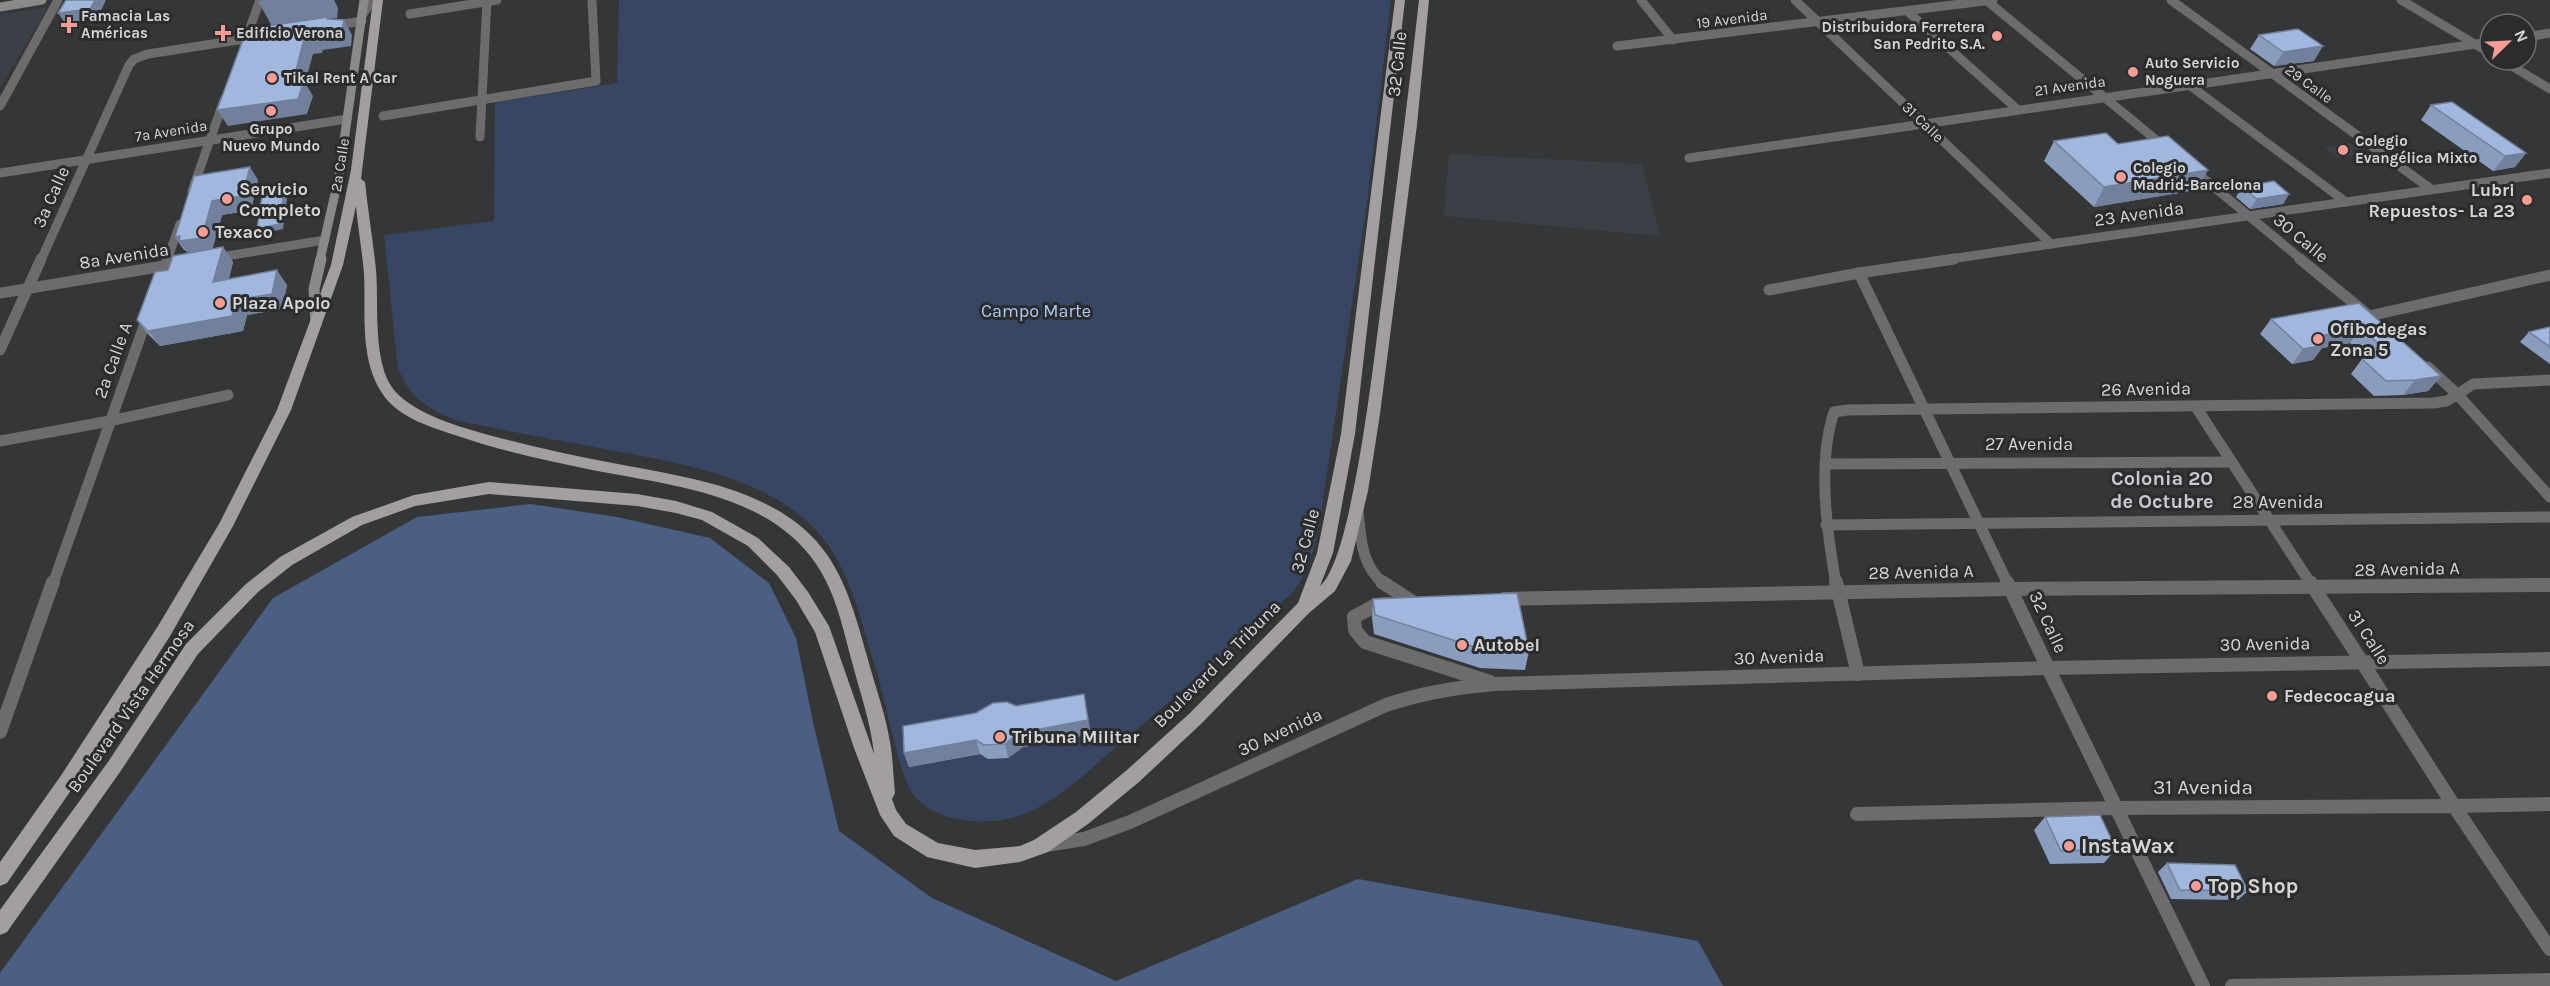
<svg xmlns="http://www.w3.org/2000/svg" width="2550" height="986" font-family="Karla,sans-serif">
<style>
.built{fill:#3b4047}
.green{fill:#374763}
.forest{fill:#4b5f82}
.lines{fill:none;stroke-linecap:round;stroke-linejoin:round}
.minor-far2{stroke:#6d6b6b;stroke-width:9}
.minor-far1{stroke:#6d6b6b;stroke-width:11}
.minor{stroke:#6d6b6b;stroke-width:14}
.tertiary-far2{stroke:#6d6b6b;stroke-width:9}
.tertiary-far1{stroke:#6d6b6b;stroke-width:11}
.tertiary{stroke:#6d6b6b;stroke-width:14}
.secondary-far1{stroke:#8b8989;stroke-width:9}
.secondary{stroke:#8b8989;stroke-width:11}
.primary{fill:#a39f9f;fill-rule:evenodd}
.wall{fill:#8a9dbf}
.shaded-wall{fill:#71809b}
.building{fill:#a1b7de;stroke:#71809b;stroke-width:1.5}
.poi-dot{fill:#f59c94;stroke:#2b2c2e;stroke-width:2}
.labels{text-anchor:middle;stroke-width:6;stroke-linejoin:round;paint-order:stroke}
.far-poi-label{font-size:15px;font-weight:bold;fill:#d4d5d7;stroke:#2b2c2e;text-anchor:start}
.far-street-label{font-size:15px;fill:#d4d5d7;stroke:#2b2c2e}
.street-label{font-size:18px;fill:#d4d5d7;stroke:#2b2c2e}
.poi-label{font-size:18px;font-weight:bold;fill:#d4d5d7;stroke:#2b2c2e;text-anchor:start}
.park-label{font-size:18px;fill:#acc8f7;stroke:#2b2c2e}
.neighbourhood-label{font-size:20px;font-weight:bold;fill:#c8c9cc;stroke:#2b2c2e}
.near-street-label{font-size:21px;fill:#d4d5d7;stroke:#2b2c2e}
.near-poi-label{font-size:21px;font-weight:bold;fill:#d4d5d7;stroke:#2b2c2e;text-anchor:start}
</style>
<rect width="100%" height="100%" fill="#353638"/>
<g class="built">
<polygon points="48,7 0,88 0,15"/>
<polygon points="2350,143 2363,153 2337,158 2324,148"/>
<polygon points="1449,154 1642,164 1660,236 1444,216"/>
</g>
<path class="green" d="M619,0H1391L1367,203L1320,520C1314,549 1309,575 1289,596C1234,645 1179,694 1122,742C1093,767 1063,797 1027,813C994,827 941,825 915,797C899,778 886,701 877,673C861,623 850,561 810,524C755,473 671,462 600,448C551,439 503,430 455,420C425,407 412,399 398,369L384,235L494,221L495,102L617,83Z"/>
<polygon class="forest" points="531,504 617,517 710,538 769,583 796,638 813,722 839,831 932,898 1116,981 1358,879 1698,941 1723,986 0,986 0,973 273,598 417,517"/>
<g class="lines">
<g class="minor-far2">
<polyline points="1641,0 1673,40"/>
<polyline points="1986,0 2166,148"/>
<polyline points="2171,0 2431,189"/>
<polyline points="1907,11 2017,109"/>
<polyline points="410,14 497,0"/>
<polyline points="331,26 362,21"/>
<polyline points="2526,37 2550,33"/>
<polyline points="244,44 260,0"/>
<polyline points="1617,46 1993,0"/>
<polyline points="2188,84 2346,202"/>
<polyline points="0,106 58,0"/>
<polyline points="383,116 596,81 592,0"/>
<polyline points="480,137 487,0"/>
<polyline points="1689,158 2490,42"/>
<polyline points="2191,168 2302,260"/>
<polyline points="192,191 224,100"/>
<polyline points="2051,244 2550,173"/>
<polyline points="214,258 325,240"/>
<polyline points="41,260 129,65 134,59 148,54 251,38"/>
<polyline points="167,260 180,224"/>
</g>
<g class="minor-far1">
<polyline points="2300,259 2367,314"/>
<polyline points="159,284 168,259"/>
<polyline points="1769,290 1859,273"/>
<polyline points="0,293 170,265"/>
<polyline points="2369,316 2550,275"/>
<polyline points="0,350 41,259"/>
<polyline points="2428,367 2457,394 2550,497"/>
<polyline points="2196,407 2311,584"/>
<polyline points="0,441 110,421 228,395"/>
<polyline points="1826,464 2232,462"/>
<polyline points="1826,525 2550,517"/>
<polyline points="53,584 149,312"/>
<path d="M1836,584C1827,532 1817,463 1834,412L1847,410L2433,403L2447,401L2473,384L2550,380"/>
</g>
<g class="minor">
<polyline points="1836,582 1858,674"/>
<polyline points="2310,582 2362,662"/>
<polyline points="2048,668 2203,986"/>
<polyline points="0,732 53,582"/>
<polyline points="1857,814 2116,808 2454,806 2550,949"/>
<polyline points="2232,986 2550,980"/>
</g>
<g class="tertiary-far2">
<polyline points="1795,0 2051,244"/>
<polyline points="2401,0 2490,53"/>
<polyline points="363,14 372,0"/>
<polyline points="2502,60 2550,89"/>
<polyline points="0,173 347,119"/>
<polyline points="1944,260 2051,244"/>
</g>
<g class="tertiary-far1">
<polyline points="1954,259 1859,273 2008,584"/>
<path d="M1358,511C1361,539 1361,565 1384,584"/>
</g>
<g class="tertiary">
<polyline points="1382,582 1411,601"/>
<polyline points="2007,582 2048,668"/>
<polyline points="1504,599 2011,589 2550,585"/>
<polyline points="1388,604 1376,605 1354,617 1355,630 1365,642 1490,682"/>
<polyline points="2362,662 2454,806 2550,804"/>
<path d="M1046,845L1084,839L1130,822L1386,705C1422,693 1458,687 1495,684L2048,668L2550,659"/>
</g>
<g class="secondary-far1">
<polyline points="0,7 42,0"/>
<polyline points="320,260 339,176 364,0"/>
</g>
<polyline class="secondary" points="316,324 314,289 321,259"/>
<path class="primary" d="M373,0H383L361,179L365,182C368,211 373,241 376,270C379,303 372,363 394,390C417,417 470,430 504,439C542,449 580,457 618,464C690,478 782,489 828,556C848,586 857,621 867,656C874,683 884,709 889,737C893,755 893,774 895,793L892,799L896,810L906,824L938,843L975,850L1020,846L1034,840L1076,812L1127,770L1190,713L1298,603L1317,553L1341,434L1395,0H1405L1355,434L1333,553L1320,586C1353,559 1375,349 1382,298C1395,199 1408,100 1419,0H1429L1417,125L1380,414L1368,491L1351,561L1335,591L1309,613L1202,723L1139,782L1088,824L1048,852L1020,862L975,868L927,857L894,836L880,815L854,748L815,632L796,600L777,575L748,546L702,520L676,513L637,506L489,494L415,506L362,525L292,565L258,592L198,654L120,772L7,932L0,935V910L108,762L186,644L246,584L280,557L352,517L414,495L489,482L637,494L676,501L712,512L758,538L789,567L808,592L829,626L874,754C871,723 860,693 852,662C843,629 836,593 816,564C768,493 668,485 592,470C549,461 506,452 464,438C437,429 398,419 382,393C359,358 366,312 364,273C362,251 358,228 356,206L343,265L291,410L233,526L170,636L74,786L7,883L0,886V862L62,774L158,626L219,524L277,410L331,265L351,170Z"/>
</g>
<g class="wall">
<polygon points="2259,35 2314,61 2274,66 2250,49"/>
<polygon points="2431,105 2526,153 2515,167 2493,171 2421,120"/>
<polygon points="2054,141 2118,144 2197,190 2094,207 2044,161"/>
<polygon points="258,180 251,210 222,215 212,249 223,247 233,262 229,279 287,285 282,309 247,315 243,331 160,346 149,335 137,320 168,270 188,253 185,250 184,250 175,237"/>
<polygon points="2242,187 2289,194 2283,204 2250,209 2236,197"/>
<polygon points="2359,303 2441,376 2428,391 2403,395 2374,396 2351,374 2362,359 2366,358 2350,343 2322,348 2313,360 2292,364 2260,334 2271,319"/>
<polygon points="2550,328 2550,364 2520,342 2529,332"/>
<polygon points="1373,599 1529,651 1525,670 1480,668 1374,634 1372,618"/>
<polygon points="976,713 1091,734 1023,747 1008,758 988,759 980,754 909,767 904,753"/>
<polygon points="2045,817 2116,849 2104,863 2050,864 2034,830"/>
<polygon points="2167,863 2248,891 2238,900 2171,899 2158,872"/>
</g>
<g class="shaded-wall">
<polygon points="95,0 106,0 97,19 65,23 58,13"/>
<polygon points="265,0 334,0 338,8 337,18 329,19 344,20 352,35 351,46 323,50 322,53 313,54 305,83 313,96 307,114 228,126 217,110 293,82 273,28 258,1"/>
<polygon points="2323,46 2314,61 2274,66 2283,52"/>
<polygon points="2526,153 2515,167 2493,171 2505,156"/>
<polygon points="250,167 258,180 251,210 222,215 212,251 189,254 175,237"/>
<polygon points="2208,170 2197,190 2094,207 2104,187"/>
<polygon points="285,186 288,191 283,229 261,234 257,229"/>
<polygon points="2289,194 2283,204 2250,209 2257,199"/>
<polygon points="223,247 233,262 224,297 213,282"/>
<polygon points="277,270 287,285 282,309 247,315 243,331 160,346 148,331 236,300"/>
<polygon points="2361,328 2350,343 2322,348 2313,360 2292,364 2303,349 2315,337"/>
<polygon points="2441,376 2428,391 2403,395 2415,380"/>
<polygon points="1084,694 1091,734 1023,747 1008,758 1005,744 1019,733"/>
<polygon points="976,740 980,754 909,767 904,753"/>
</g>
<g class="building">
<polygon points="66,0 95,0 90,9 58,13"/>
<polygon points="328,17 327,19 344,20 342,31 314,35 314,37 304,39 293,82 304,80 298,99 217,110 247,29"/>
<polygon points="2298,29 2323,46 2283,52 2259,35"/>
<polygon points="2452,102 2526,153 2505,156 2431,105"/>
<polygon points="2106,133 2118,144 2168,136 2208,170 2104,187 2054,141"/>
<polygon points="250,167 242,196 212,201 202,238 179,241 180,236 175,237 194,176"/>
<polygon points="2274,181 2289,194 2257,199 2242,187"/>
<polygon points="285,186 279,224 257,229 263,190"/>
<polygon points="223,247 213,282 277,270 272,294 236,300 232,316 148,331 137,320 155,272 168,270 173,256"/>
<polygon points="2359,303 2441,376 2415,380 2386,381 2362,359 2390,354 2361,328 2315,337 2324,345 2303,349 2271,319"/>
<polygon points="2549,327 2550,328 2550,347 2529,332"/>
<polygon points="1517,593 1529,651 1484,650 1375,615 1373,599"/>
<polygon points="1084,694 1088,720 1019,733 1005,744 984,745 976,740 904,753 903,726 976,713 993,703 1007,702 1016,706"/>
<polygon points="2100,815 2116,849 2061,851 2045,817"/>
<polygon points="2167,863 2235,865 2248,891 2180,890"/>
</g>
<g class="poi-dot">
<path d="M66 16h6v6h6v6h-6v6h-6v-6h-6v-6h6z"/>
<path d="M220 24h6v6h6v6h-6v6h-6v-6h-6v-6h6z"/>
<circle cx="1997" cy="36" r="6"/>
<circle cx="2133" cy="72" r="6"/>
<circle cx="272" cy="78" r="6"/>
<circle cx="271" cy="111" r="6"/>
<circle cx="2343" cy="150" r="6"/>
<circle cx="2121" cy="177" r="6"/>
<circle cx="227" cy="199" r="6"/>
<circle cx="2527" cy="200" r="6"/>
<circle cx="203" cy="232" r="6"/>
<circle cx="220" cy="303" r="6"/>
<circle cx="2318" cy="339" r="6"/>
<circle cx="1462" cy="645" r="6"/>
<circle cx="2272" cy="696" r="6"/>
<circle cx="1000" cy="737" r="6"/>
<circle cx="2069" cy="846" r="6"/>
<circle cx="2196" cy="886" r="6"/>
</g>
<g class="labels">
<g class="far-poi-label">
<text x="81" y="21">Famacia Las<tspan x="81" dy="17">Américas</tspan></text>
<text x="1985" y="32" text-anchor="end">Distribuidora Ferretera<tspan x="1985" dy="17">San Pedrito S.A.</tspan></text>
<text x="236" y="38">Edificio Verona</text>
<text x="2145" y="68">Auto Servicio<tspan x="2145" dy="17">Noguera</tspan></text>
<text x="284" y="83">Tikal Rent A Car</text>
<text x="271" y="134" text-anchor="middle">Grupo<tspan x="271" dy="17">Nuevo Mundo</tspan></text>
<text x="2355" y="146">Colegio<tspan x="2355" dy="17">Evangélica Mixto</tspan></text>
<text x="2133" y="173">Colegio<tspan x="2133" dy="17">Madrid-Barcelona</tspan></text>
</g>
<g class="far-street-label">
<text transform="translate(1732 19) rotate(-7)" y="5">19 Avenida</text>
<text transform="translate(2309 84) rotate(36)" y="5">29 Calle</text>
<text transform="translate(2070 86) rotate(-8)" y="5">21 Avenida</text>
<text transform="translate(1923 122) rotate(44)" y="5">31 Calle</text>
<text transform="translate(171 131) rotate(-9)" y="5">7a Avenida</text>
<text transform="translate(340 165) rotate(-81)" y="5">2a Calle</text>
</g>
<g class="street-label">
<text transform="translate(1397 64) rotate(-84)" y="6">32 Calle</text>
<text transform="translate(51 197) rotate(-66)" y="6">3a Calle</text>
<text transform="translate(2139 214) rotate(-8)" y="6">23 Avenida</text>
<text transform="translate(2301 238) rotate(40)" y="6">30 Calle</text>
<text transform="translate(124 256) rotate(-9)" y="6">8a Avenida</text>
<text transform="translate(113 360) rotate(-70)" y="6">2a Calle A</text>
<text transform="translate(2146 389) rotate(-1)" y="6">26 Avenida</text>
<text x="2029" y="450">27 Avenida</text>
<text x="2278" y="508">28 Avenida</text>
<text transform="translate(1305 541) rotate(-75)" y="6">32 Calle</text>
<text transform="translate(2407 569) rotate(-1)" y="6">28 Avenida A</text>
<text transform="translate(1921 572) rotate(-1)" y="6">28 Avenida A</text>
<text transform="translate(2048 622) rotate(65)" y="6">32 Calle</text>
<text transform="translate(2369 637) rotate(57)" y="6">31 Calle</text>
<text transform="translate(2265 644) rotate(-1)" y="6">30 Avenida</text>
<text transform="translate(1779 657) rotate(-2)" y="6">30 Avenida</text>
<text transform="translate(1217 664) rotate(-45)" y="6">Boulevard La Tribuna</text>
<text transform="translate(131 706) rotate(-55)" y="6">Boulevard Vista Hermosa</text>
<text transform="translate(1280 732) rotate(-25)" y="6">30 Avenida</text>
</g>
<g class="poi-label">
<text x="239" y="195">Servicio<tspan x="239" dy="21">Completo</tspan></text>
<text x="2515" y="196" text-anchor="end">Lubri<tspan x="2515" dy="21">Repuestos- La 23</tspan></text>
<text x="215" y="238">Texaco</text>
<text x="232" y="309">Plaza Apolo</text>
<text x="2330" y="335">Ofibodegas<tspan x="2330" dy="21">Zona 5</tspan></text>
<text x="1474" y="651">Autobel</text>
<text x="2284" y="702">Fedecocagua</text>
<text x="1012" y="743">Tribuna Militar</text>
</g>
<g class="park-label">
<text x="1036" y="317">Campo Marte</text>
</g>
<g class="neighbourhood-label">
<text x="2162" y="485">Colonia 20<tspan x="2162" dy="23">de Octubre</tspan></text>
</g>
<g class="near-street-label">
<text x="2203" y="794">31 Avenida</text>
</g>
<g class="near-poi-label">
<text x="2081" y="853">InstaWax</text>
<text x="2208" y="893">Top Shop</text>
</g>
</g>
<g transform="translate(2508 42) rotate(66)"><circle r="28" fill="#2b2c2e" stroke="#6f7072" stroke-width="1.5"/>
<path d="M0-4.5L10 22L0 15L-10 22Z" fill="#f59c94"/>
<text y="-9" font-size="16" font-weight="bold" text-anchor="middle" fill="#d4d5d7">N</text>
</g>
</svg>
